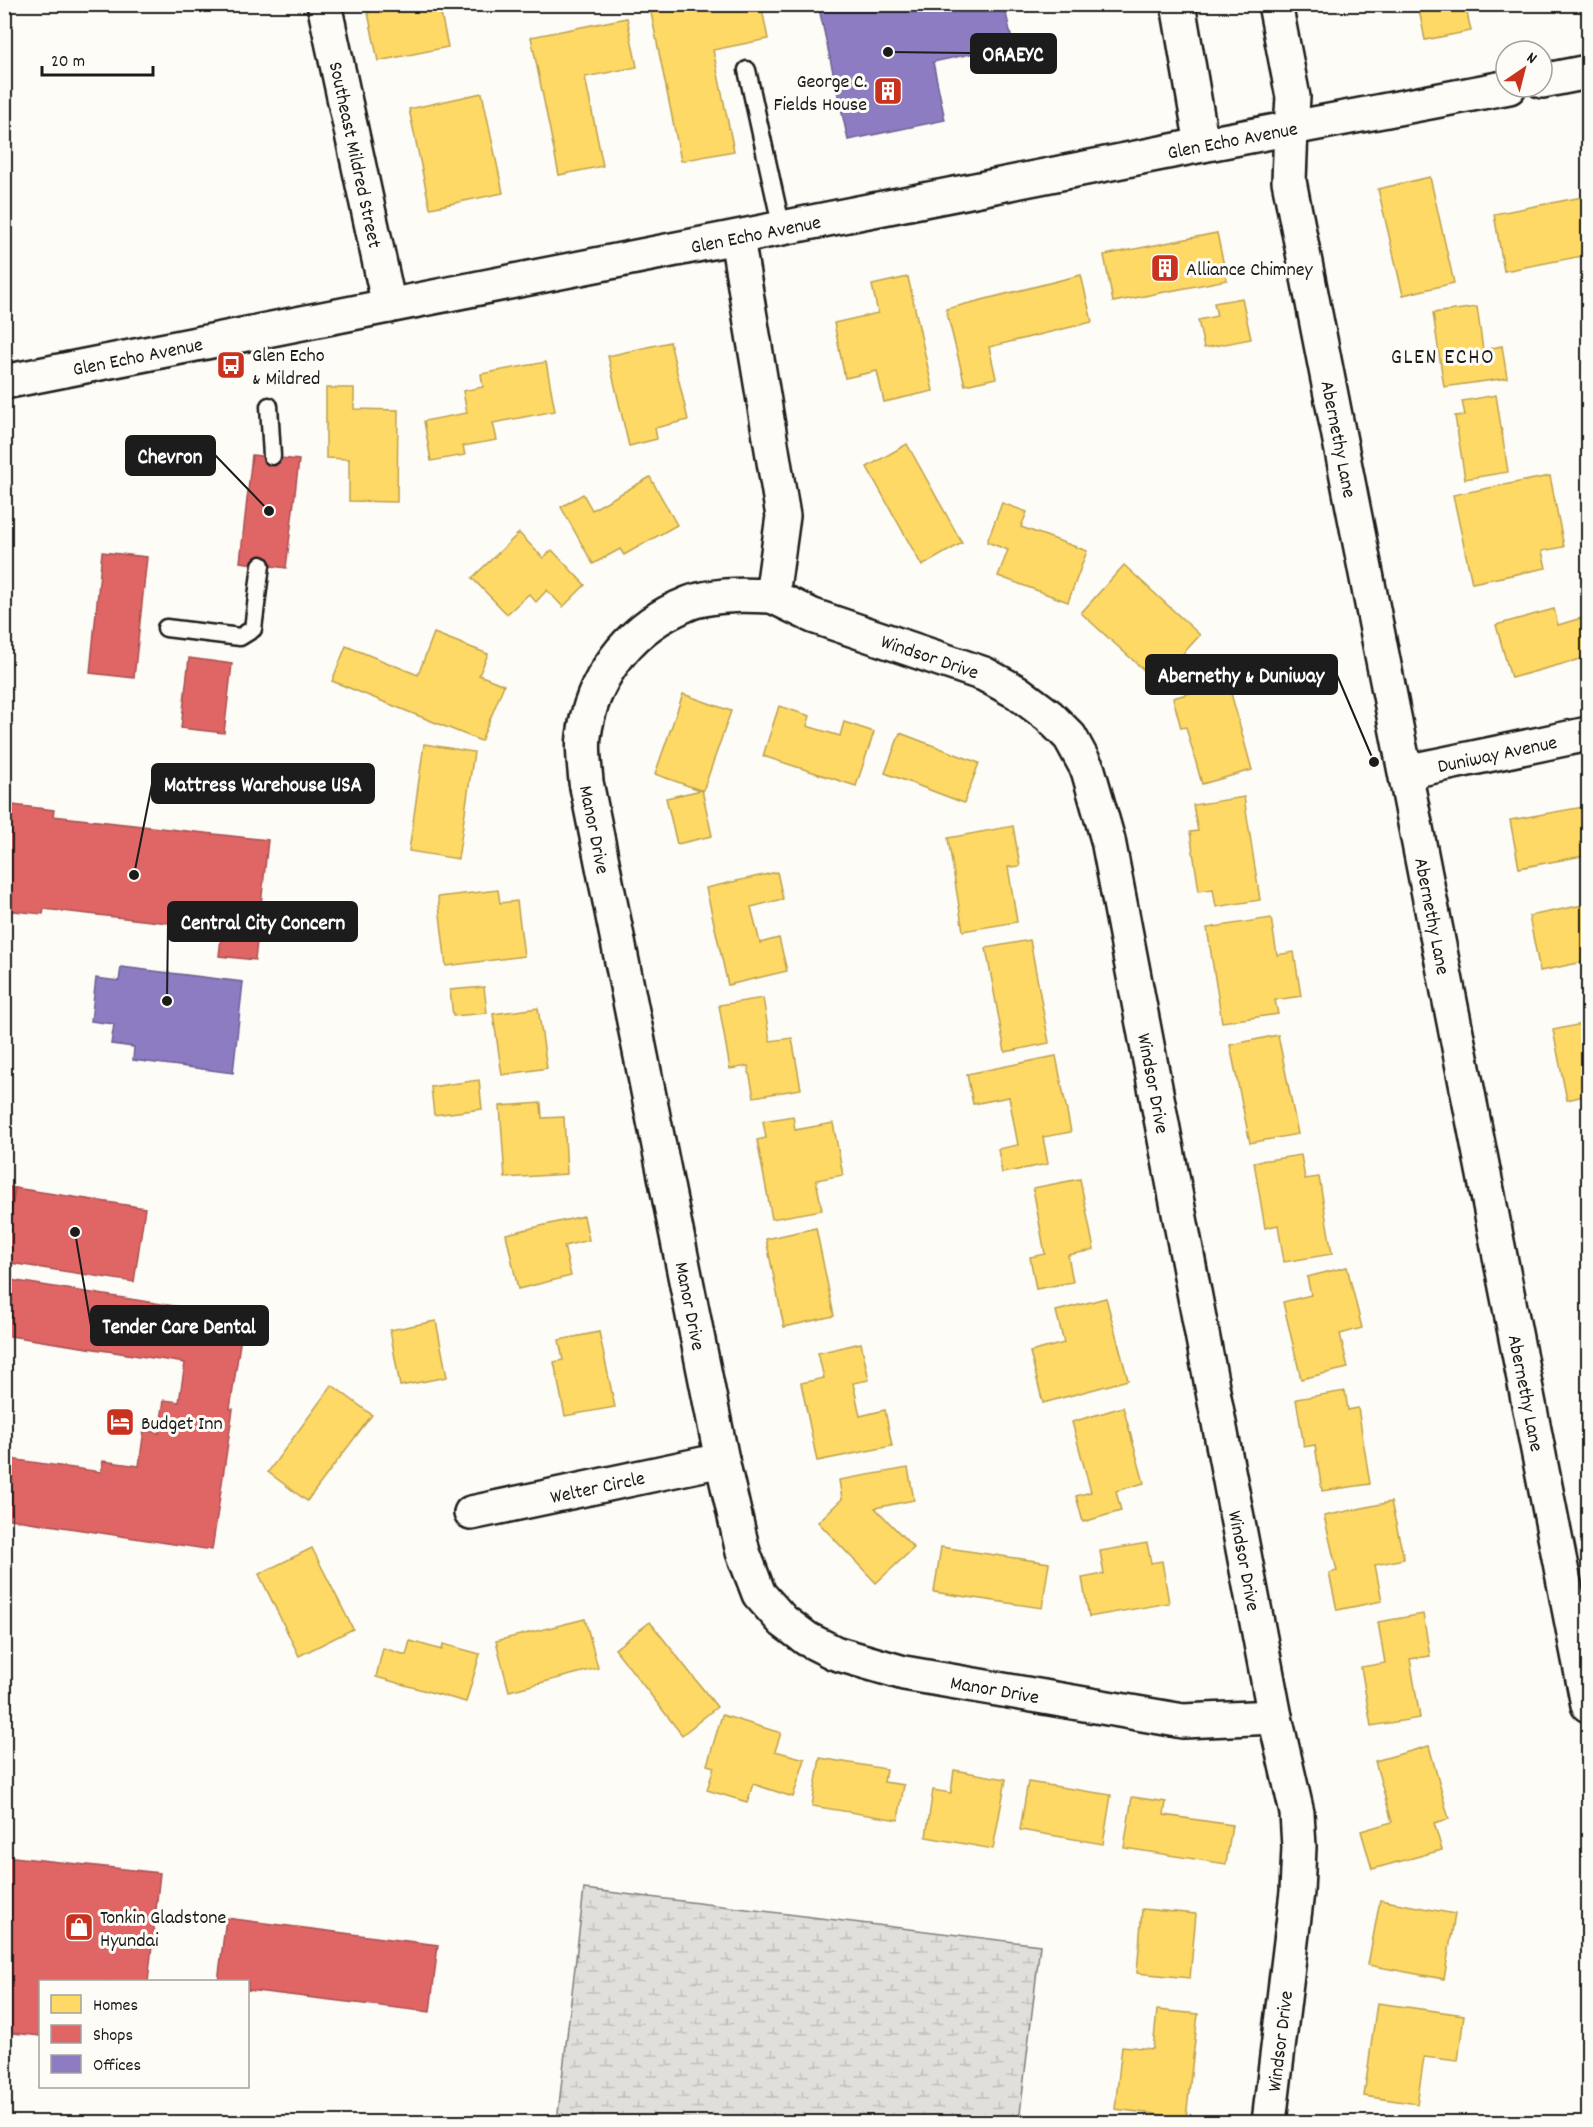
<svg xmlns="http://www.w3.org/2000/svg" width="1593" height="2127" font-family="Dekko,sans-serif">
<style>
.wetland{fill:url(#wetland-marsh);stroke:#7e7e7c;stroke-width:1.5}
.homes{fill:#ffd966;stroke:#bba050;stroke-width:1.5}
.shops{fill:#e06666;stroke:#a55050;stroke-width:1.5}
.offices{fill:#8e7cc3;stroke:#6c5f91;stroke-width:1.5}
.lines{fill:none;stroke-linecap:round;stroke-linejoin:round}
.service-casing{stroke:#1c1c1c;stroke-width:21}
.minor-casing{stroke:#1c1c1c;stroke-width:38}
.tertiary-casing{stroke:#1c1c1c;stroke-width:38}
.service{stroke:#fdfcf7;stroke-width:16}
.minor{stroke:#fdfcf7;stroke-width:33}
.tertiary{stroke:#fdfcf7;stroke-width:33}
.labels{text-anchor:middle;stroke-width:6;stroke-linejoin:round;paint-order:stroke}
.poi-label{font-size:20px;fill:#1c1c1c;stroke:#fdfcf7;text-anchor:start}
.street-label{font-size:20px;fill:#1c1c1c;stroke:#fdfcf7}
.quarter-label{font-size:22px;letter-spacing:1.5px;fill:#1c1c1c;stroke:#fdfcf7}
.leader{fill:none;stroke:#1c1c1c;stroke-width:2}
.callout-dot{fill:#1c1c1c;stroke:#fdfcf7;stroke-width:2}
.callout{fill:#1c1c1c;stroke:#1c1c1c;stroke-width:2}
.callout-label{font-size:21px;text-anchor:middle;font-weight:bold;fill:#fff}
</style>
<defs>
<pattern id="wetland-marsh" width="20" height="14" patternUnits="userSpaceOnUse" patternTransform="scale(1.5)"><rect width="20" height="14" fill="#e0dfdb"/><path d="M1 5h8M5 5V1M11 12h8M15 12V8" fill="none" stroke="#c0bfbb"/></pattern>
</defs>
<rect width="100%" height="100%" fill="#fdfcf7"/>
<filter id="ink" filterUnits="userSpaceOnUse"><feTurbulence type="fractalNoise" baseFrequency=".0167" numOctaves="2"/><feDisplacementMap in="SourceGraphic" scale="12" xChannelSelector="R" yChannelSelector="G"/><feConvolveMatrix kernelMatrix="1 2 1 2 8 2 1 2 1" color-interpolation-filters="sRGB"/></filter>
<g filter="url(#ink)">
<polygon class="wetland" points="584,1889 1040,1945 1019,2122 557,2122"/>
<g class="homes">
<polygon points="387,4 439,4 448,47 378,61 367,8"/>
<polygon points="667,4 761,4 768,39 713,50 734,151 681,161 650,8"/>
<polygon points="1418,4 1465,4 1471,31 1425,40"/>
<polygon points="627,18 637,67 585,77 603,166 559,175 531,37"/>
<polygon points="482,93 503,193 430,208 409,109"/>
<polygon points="1430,177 1454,283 1403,295 1378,189"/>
<polygon points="1588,196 1588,255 1504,271 1494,214"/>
<polygon points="1217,233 1227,280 1113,302 1104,255"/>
<polygon points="1081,275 1092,322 989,347 996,378 965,385 946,309"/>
<polygon points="908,277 933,391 884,402 877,371 845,378 834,323 878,313 872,285"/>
<polygon points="1242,298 1251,339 1204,348 1198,320 1217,316 1214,303"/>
<polygon points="1477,307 1483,350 1502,346 1507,378 1444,387 1433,313"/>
<polygon points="670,342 688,420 655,428 657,439 629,446 608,356"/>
<polygon points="546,362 555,411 493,423 497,440 463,446 465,455 431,461 424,421 467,413 463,391 483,387 481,374"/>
<polygon points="326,388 354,388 354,409 398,410 397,502 349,501 349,459 326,458"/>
<polygon points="1496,395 1508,472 1465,479 1455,416 1465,415 1462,401"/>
<polygon points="907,444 962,543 922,566 867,467"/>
<polygon points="1550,476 1564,547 1542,551 1546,568 1472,583 1453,495"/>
<polygon points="650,477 677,525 624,555 620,549 593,564 561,507 583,494 592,510"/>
<polygon points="1002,503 1027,512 1021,527 1087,551 1068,602 998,576 1008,550 987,542"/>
<polygon points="519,533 543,558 552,550 585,585 563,607 547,590 536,602 529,594 507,614 472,578"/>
<polygon points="1124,565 1200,635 1157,682 1081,613"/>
<polygon points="1554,609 1558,625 1585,617 1588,629 1588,657 1511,678 1496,625"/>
<polygon points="434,633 488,654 479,675 504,685 481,741 332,681 346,646 418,675"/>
<polygon points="1228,682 1252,770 1202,784 1186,727 1181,728 1173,698"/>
<polygon points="683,694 731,711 703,791 655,774"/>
<polygon points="779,706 810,716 807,726 840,736 844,722 874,732 856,786 763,756"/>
<polygon points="900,733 979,763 964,803 885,773"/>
<polygon points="424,744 474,752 458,859 409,851"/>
<polygon points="702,790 712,836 677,844 666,798"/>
<polygon points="1244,797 1260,900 1216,907 1213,889 1199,891 1190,832 1198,831 1193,805"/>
<polygon points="1583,807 1588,835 1588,855 1519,868 1510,820"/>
<polygon points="1013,826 1020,866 1008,867 1017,922 963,931 948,838"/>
<polygon points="777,872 783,899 751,907 760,943 779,938 787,971 728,985 706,888"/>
<polygon points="498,890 500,903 517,901 524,956 446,966 438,897"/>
<polygon points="1588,904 1588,961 1540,971 1529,916"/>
<polygon points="1271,918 1277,955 1294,952 1301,996 1275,1000 1278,1014 1222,1022 1207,928"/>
<polygon points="1030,940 1049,1043 1005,1052 986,948"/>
<polygon points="484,987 487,1013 453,1016 450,990"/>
<polygon points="763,998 770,1041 792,1038 801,1089 754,1097 748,1066 730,1069 719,1005"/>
<polygon points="1588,1002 1588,1095 1567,1100 1553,1030 1587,1023 1584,1003"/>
<polygon points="538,1008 547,1068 502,1075 493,1014"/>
<polygon points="1278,1035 1298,1134 1250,1143 1230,1045"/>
<polygon points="1056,1056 1071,1132 1043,1137 1048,1164 1002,1173 998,1149 1018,1145 1009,1097 973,1104 967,1074"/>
<polygon points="479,1080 482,1109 434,1115 431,1087"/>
<polygon points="541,1103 542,1118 564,1117 567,1174 505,1178 500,1106"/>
<polygon points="793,1116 795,1130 833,1123 843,1175 816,1180 822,1210 772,1219 757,1140 766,1138 763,1121"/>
<polygon points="1301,1155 1305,1179 1319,1177 1332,1254 1284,1262 1278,1225 1265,1228 1254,1162"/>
<polygon points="1080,1179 1094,1250 1068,1255 1073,1282 1036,1289 1030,1257 1045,1254 1033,1188"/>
<polygon points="584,1216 589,1240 564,1246 571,1276 518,1289 506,1234"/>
<polygon points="816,1228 834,1316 784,1327 766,1239"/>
<polygon points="1347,1267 1362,1328 1340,1334 1348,1368 1301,1379 1283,1302 1311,1295 1307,1277"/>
<polygon points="1106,1298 1128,1380 1043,1403 1030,1352 1064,1343 1056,1311"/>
<polygon points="436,1321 447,1377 400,1386 390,1330"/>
<polygon points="599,1332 615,1407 565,1416 554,1362 563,1360 559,1340"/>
<polygon points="861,1343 869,1380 853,1383 860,1416 885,1410 892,1446 817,1461 801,1383 824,1378 818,1353"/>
<polygon points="332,1385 372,1415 307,1501 268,1472"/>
<polygon points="1345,1391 1348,1410 1358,1408 1370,1484 1322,1491 1315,1445 1304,1447 1296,1399"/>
<polygon points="1123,1407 1144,1483 1116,1491 1121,1511 1083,1522 1076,1496 1091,1492 1072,1422"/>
<polygon points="908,1468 914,1500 875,1508 914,1548 876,1583 818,1522 842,1499 839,1480"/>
<polygon points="1391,1502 1404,1559 1375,1565 1382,1601 1337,1610 1329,1573 1337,1571 1324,1516"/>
<polygon points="1147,1543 1151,1563 1162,1561 1169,1603 1089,1617 1082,1578 1104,1574 1100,1551"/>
<polygon points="941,1547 1049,1563 1042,1608 934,1592"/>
<polygon points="312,1548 353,1629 299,1656 259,1574"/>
<polygon points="1423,1614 1430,1656 1410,1659 1420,1718 1371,1726 1361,1667 1385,1663 1378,1622"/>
<polygon points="585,1619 598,1668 509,1691 496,1641"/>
<polygon points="650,1622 717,1707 682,1735 615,1649"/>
<polygon points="410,1641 442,1650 443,1644 480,1654 466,1702 376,1677 383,1648 406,1655"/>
<polygon points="722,1715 781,1733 775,1751 805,1759 793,1797 753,1784 747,1802 707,1790 714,1767 707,1765"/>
<polygon points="1429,1746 1449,1819 1434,1823 1442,1850 1372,1869 1361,1831 1392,1822 1375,1761"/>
<polygon points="820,1758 886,1769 884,1782 904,1785 898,1820 812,1806"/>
<polygon points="954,1770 1006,1779 993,1849 926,1837 933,1790 951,1793"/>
<polygon points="1028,1782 1111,1795 1103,1844 1020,1830"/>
<polygon points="1132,1797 1166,1802 1164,1815 1232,1825 1226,1864 1124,1848"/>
<polygon points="1380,1900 1455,1914 1444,1979 1368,1965"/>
<polygon points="1142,1909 1196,1914 1190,1978 1137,1973"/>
<polygon points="1377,2003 1464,2015 1458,2061 1424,2057 1417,2104 1364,2096"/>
<polygon points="1157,2010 1198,2014 1186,2118 1115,2109 1122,2046 1153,2049"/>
<polygon points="1367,2118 1400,2122 1366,2122"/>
</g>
<g class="shops">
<polygon points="252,455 299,460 286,568 240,562"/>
<polygon points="102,552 147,557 134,678 90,673"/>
<polygon points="189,658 232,664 224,733 181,728"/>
<polygon points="4,804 54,810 53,816 268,840 255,960 219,956 222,929 44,909 43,914 4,910"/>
<polygon points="4,1186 15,1188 4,1256"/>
<polygon points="15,1188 145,1208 134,1282 4,1262"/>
<polygon points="4,1279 244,1317 230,1409 233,1409 212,1550 4,1518 4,1458 101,1472 103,1461 139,1466 144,1430 159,1433 164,1400 179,1402 185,1363 4,1335"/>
<polygon points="4,1856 160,1873 148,1982 40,1982 40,2036 4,2032"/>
<polygon points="226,1918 438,1945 430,2012 248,1990 248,1982 218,1982"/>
</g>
<g class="offices">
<polygon points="818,4 1004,4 1013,45 933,62 945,120 848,140"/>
<polygon points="121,967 243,982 233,1073 133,1060 134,1047 111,1044 114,1024 91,1021 96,978 119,981"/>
</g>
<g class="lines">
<g class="service-casing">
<g id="service">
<polyline points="747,70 782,229"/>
<polyline points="269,406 272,456"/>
<polyline points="166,628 240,637 253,629 261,565"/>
</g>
</g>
<g class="minor-casing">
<g id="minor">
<path id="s1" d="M324,4L389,306"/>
<polyline points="1178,4 1202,145"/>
<polyline points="1275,4 1293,97 1291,128"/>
<path id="s2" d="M737,238L783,516L772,596L813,616L984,674L1017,692L1049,716L1070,737L1088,770L1108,840L1275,1717L1297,1813L1299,1847L1297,1892L1269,2122"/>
<path id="s3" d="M772,596C747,595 724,594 699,600C692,601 685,605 678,608C627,631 591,681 584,736C582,751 585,767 586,782L722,1460L743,1552L759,1594L783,1621L807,1639L835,1653L904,1673L1183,1721L1275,1717"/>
<path id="s4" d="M1406,772L1588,734"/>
<path id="s5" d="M471,1513L722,1460"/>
</g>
</g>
<g class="tertiary-casing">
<g id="tertiary">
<polyline points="1542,81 1588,72"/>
<path id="s6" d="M1291,128L1289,181L1588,1705"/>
<path id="s7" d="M4,382L1202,145L1509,87"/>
</g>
</g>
<use href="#service" class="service"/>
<use href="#minor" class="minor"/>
<use href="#tertiary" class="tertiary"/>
</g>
</g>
<defs>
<g id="building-square" transform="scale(1.5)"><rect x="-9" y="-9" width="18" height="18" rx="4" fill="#c8321e" stroke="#fdfcf7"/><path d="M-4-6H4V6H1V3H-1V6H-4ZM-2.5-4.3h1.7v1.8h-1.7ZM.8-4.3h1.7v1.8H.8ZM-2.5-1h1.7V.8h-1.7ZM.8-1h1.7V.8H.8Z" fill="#fff"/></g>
<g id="bus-square" transform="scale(1.5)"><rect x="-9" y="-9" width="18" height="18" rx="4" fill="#c8321e" stroke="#fdfcf7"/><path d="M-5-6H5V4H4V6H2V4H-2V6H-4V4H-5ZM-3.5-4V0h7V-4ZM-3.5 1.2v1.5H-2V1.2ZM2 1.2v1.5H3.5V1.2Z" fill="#fff"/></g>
<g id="hotel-square" transform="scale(1.5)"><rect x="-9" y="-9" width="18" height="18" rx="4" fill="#c8321e" stroke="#fdfcf7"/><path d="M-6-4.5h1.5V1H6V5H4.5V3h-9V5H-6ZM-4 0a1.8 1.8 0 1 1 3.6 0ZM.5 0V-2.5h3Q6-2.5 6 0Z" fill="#fff"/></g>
<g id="shop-square" transform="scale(1.5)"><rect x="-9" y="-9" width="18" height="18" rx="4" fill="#c8321e" stroke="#fdfcf7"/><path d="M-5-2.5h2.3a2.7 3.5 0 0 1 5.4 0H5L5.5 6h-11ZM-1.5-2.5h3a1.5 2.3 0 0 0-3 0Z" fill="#fff"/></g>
</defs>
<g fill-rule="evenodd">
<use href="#building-square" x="888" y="91"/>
<use href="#building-square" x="1165" y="268"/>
<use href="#bus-square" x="231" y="365"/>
<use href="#hotel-square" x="120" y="1422"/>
<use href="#shop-square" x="79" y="1927"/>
</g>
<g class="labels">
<g class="poi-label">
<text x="867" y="87" text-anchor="end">George C.<tspan x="867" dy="23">Fields House</tspan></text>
<text x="1186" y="275">Alliance Chimney</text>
<text x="252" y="361">Glen Echo<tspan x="252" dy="23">&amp; Mildred</tspan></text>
<text x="141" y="1429">Budget Inn</text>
<text x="100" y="1923">Tonkin Gladstone<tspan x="100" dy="23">Hyundai</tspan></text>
</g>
<g class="street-label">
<text dy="7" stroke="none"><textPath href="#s7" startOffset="1252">Glen Echo Avenue</textPath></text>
<text dy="7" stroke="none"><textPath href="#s1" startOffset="154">Southeast Mildred Street</textPath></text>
<text dy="7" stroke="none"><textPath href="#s7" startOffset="766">Glen Echo Avenue</textPath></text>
<text dy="7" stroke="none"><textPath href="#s7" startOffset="136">Glen Echo Avenue</textPath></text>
<text dy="7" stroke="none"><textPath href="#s6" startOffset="316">Abernethy Lane</textPath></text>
<text dy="7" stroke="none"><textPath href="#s2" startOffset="532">Windsor Drive</textPath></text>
<text dy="7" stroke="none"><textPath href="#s4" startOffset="93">Duniway Avenue</textPath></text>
<text dy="7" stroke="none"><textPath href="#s3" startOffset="356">Manor Drive</textPath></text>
<text dy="7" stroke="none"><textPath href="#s6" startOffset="802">Abernethy Lane</textPath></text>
<text dy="7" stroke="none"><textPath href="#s2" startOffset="1054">Windsor Drive</textPath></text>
<text dy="7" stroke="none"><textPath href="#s3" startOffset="842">Manor Drive</textPath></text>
<text dy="7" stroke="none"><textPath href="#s6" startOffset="1288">Abernethy Lane</textPath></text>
<text dy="7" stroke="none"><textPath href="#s5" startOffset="129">Welter Circle</textPath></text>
<text dy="7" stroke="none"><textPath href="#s2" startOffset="1540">Windsor Drive</textPath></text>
<text dy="7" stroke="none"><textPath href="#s3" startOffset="1400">Manor Drive</textPath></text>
<text transform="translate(1279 2041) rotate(-83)" y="7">Windsor Drive</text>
</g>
<g class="quarter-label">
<text x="1443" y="363">GLEN ECHO</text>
</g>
</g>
<path class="leader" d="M888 52L971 53M269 511L215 455M1374 762L1337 675M134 875L152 784M167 1001L168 922M75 1232L91 1326"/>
<g class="callout-dot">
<circle cx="888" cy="52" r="6"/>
<circle cx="269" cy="511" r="6"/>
<circle cx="1374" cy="762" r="6"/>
<circle cx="134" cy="875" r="6"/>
<circle cx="167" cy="1001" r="6"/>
<circle cx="75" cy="1232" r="6"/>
</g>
<g class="callout">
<rect x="971" y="34" width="85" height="39" rx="6"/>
<rect x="126" y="436" width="89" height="39" rx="6"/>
<rect x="1146" y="655" width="191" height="39" rx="6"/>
<rect x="152" y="764" width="222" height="39" rx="6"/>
<rect x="168" y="902" width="189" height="39" rx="6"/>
<rect x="91" y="1306" width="177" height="39" rx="6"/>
</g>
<g class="callout-label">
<text x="1013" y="61">ORAEYC</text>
<text x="170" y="463">Chevron</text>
<text x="1241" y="682">Abernethy &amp; Duniway</text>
<text x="263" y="791">Mattress Warehouse USA</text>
<text x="263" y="929">Central City Concern</text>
<text x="179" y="1333">Tender Care Dental</text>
</g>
<rect width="1593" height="2127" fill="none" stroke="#fdfcf7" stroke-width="24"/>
<rect x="12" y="12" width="1569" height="2103" fill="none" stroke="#1c1c1c" stroke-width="2" filter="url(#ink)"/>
<rect x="39" y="1980" width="210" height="108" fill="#fdfcf7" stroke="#a3a29f" stroke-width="1.5"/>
<rect x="51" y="1995" width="30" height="18" fill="#ffd966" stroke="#a3a29f" stroke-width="1.5"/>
<text x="93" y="2010" font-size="18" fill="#1c1c1c">Homes</text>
<rect x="51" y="2025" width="30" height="18" fill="#e06666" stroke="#a3a29f" stroke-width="1.5"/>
<text x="93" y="2040" font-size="18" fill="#1c1c1c">Shops</text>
<rect x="51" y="2055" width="30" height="18" fill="#8e7cc3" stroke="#a3a29f" stroke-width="1.5"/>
<text x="93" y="2070" font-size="18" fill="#1c1c1c">Offices</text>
<g transform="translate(1524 69) rotate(35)"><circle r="28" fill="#fdfcf7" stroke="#a3a29f" stroke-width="1.5"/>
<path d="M0-4.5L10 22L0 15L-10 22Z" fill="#c8321e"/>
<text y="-9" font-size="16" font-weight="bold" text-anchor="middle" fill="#1c1c1c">N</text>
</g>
<path d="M42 66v9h111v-9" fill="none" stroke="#1c1c1c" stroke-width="3"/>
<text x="51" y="66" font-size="18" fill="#1c1c1c" stroke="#fdfcf7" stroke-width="4.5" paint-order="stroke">20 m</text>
</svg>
